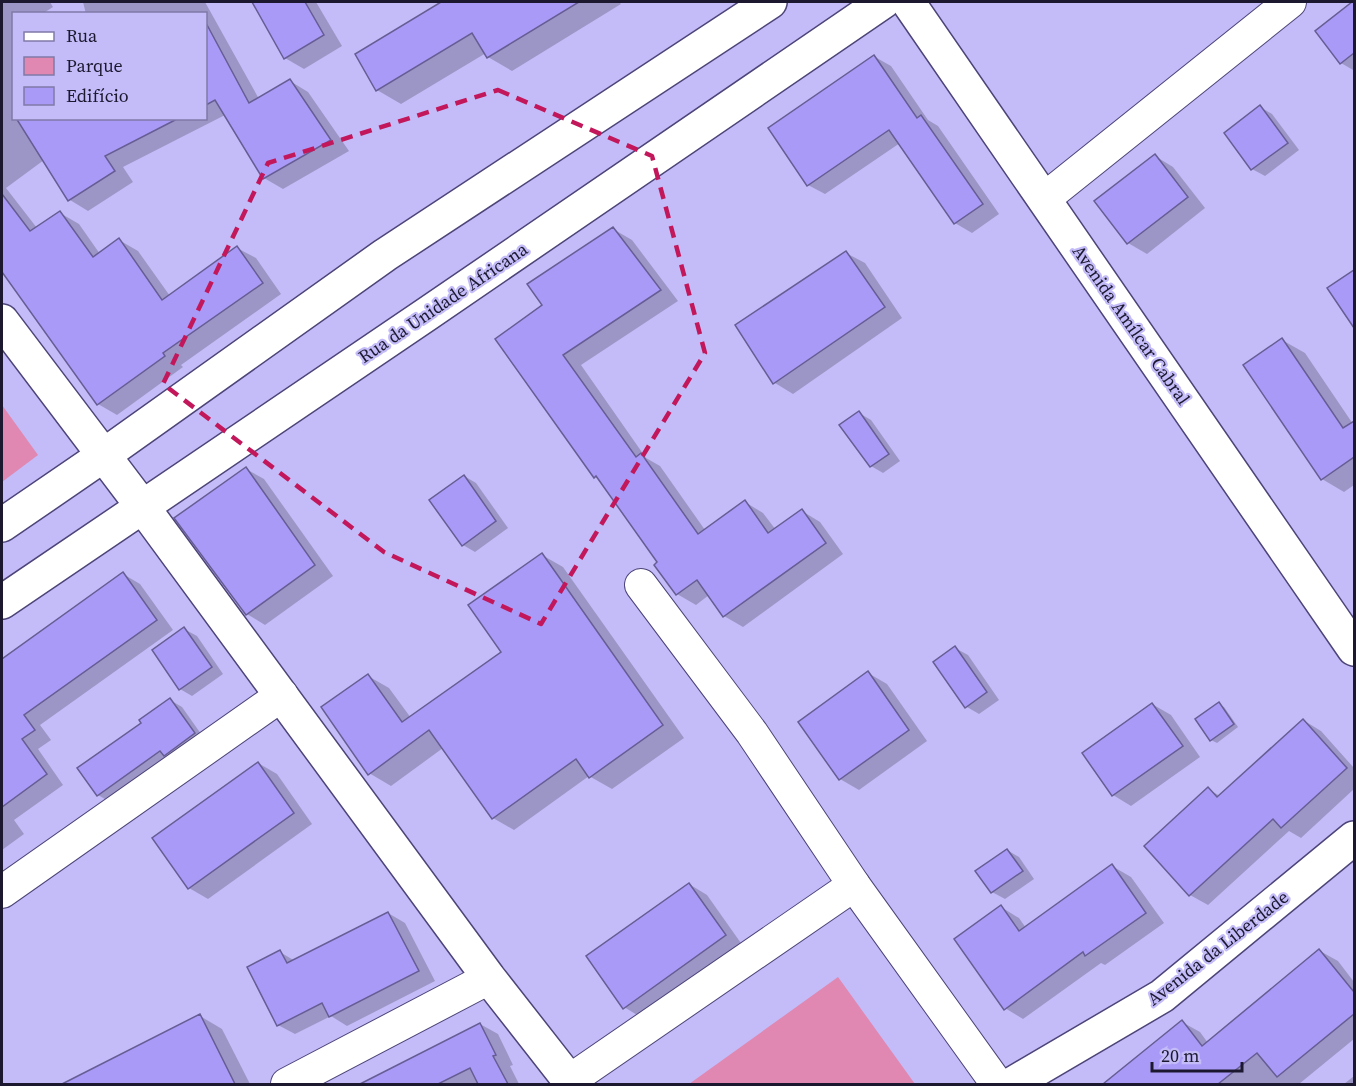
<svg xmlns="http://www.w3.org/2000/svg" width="1356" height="1086" font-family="'Source Serif 4',serif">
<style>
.green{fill:#e088b2}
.shadow{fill:#0003}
.building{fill:#aa9af8;stroke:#665d94;stroke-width:1.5}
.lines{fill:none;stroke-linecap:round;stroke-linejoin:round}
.minor-casing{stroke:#4d4478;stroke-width:34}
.tertiary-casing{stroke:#4d4478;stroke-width:36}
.minor{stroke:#fff;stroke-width:32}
.tertiary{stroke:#fff;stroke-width:33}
.marked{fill:none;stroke:#c2185b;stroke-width:4.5;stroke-dasharray:12 8;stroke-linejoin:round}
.labels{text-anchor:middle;stroke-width:4.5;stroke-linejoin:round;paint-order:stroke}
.street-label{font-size:18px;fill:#1c182f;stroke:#c3bcf8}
</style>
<rect width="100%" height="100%" fill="#c3bcf8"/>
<g class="green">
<polygon points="2,405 38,455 2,482"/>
<polygon points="838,977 915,1084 689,1084"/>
</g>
<g class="shadow">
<polygon points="2,2 50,2 53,7 42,14 14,14 14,118 206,118 206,14 86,14 83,2 205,2 259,99 290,81 308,92 349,151 283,189 264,178 225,115 123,167 133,182 88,211 70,200 44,160 6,188 37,228 60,213 79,224 100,254 119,240 138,251 170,296 237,248 256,258 281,294 181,365 183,367 117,415 98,404 2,270"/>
<polygon points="254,2 316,2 342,46 304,69 285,58"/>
<polygon points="442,2 619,2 621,4 512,71 488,57 486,53 401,104 377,90 442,3"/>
<polygon points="1354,3 1354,69 1353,70 1341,63 1317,31"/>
<polygon points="875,57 891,66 928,120 938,126 999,214 972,233 955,223 900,143 825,194 808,185"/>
<polygon points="1260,107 1272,114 1299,150 1265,176 1252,169"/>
<polygon points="1155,156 1173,167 1205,208 1147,254 1128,243"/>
<polygon points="613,229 632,240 678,301 581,365 646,458 660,466 705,530 745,502 763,513 776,530 802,511 820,522 843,554 743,627 724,616 709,595 696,605 677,594 659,563 601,481 595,477 544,306"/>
<polygon points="846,253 865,263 902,318 793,394 775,383"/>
<polygon points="1354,272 1354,326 1330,289"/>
<polygon points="1282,340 1305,353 1353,424 1354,423 1354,485 1344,492 1322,479"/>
<polygon points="859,413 871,420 900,461 883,473 871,466"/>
<polygon points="246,469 264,479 333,576 265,625 247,614"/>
<polygon points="464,476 476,483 508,528 475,552 463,545"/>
<polygon points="542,555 563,567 684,738 612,789 589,776 514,830 493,818 443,748 391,786 369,773 368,676 389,688 411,718 503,652"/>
<polygon points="123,574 140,584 173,630 40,725 51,740 38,749 63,785 14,820 24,834 2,850 2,673 31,652"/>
<polygon points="184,629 197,636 223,674 192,696 180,689"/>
<polygon points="955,648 968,655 999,700 979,714 967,707"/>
<polygon points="868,673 887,684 927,741 859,790 840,779"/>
<polygon points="170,700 182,707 206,741 110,802 98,795 143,723"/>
<polygon points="1152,704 1171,715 1200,757 1131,806 1113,795"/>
<polygon points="1219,704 1224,707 1238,727 1217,743 1211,740"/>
<polygon points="1303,720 1321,731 1354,768 1354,789 1301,838 1289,831 1208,905 1190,895 1208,789 1220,796"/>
<polygon points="258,763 277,774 312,824 208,899 189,888"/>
<polygon points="1007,850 1019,857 1034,879 1005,899 992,892 978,871"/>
<polygon points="1112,866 1131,877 1164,923 1105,965 1101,963 1023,1019 1005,1008 1001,907 1019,918 1026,928"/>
<polygon points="689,884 707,895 743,946 642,1018 624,1007"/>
<polygon points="388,913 405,923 435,981 347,1026 331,1016 295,1034 278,1025 280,952 295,961"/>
<polygon points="1320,951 1338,961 1354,982 1354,1039 1299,1084 1105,1084 1182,1022 1200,1032 1208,1043"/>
<polygon points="200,1016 222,1029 250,1084 66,1084"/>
<polygon points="480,1024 498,1034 513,1065 510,1066 519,1084 363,1084"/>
<polygon points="1354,1076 1354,1084 1344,1084"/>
</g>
<g class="building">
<polygon points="252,2 305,2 324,35 284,59"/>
<polygon points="441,2 579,2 487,58 472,33 376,91 355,54"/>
<polygon points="1352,2 1354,2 1354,53 1340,64 1315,31"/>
<polygon points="206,23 249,103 290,79 331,140 263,179 215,100 206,105"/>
<polygon points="874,55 917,118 921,115 983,204 954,224 889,130 807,186 768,128"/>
<polygon points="1260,105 1288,143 1251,170 1224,133"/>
<polygon points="16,118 179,118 105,156 115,171 68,201"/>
<polygon points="1155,154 1188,197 1127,244 1094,201"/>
<polygon points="2,194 30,231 60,211 93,257 119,238 162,300 237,246 263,283 163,353 165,356 97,405 2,272"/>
<polygon points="613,227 661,290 563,355 636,457 641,453 698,534 745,500 768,533 802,509 826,543 723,617 697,580 676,595 654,565 657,562 596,476 594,478 495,339 542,305 527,284"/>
<polygon points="846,251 885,307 773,384 735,325"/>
<polygon points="1354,270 1354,328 1327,288"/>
<polygon points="1282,338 1343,428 1354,421 1354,457 1321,480 1243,365"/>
<polygon points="859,411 889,454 870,467 839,425"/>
<polygon points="246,467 315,565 246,615 174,518"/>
<polygon points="464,475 496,521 462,546 429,500"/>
<polygon points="542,553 663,725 589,778 576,759 492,819 429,730 368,775 321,707 368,674 402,722 501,652 468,605"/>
<polygon points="123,572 157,620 24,715 35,730 22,739 47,774 2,807 2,659"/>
<polygon points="184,627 212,667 179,690 152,650"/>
<polygon points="955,646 987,692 965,708 933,662"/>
<polygon points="868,671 909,730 839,780 798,722"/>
<polygon points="170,698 195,733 164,756 160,751 97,796 77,768 141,723 139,720"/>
<polygon points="1219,702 1234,724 1210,741 1195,719"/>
<polygon points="1152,703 1183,746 1112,796 1082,753"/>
<polygon points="1303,719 1347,768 1281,828 1273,819 1189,896 1144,846 1208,787 1217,797"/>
<polygon points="258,762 294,813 188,889 152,838"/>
<polygon points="1007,849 1023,871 991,893 975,871"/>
<polygon points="1112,864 1146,913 1085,956 1083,952 1004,1010 954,939 1001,905 1019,931"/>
<polygon points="689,883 726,935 623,1009 586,956"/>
<polygon points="388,912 419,971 329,1017 322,1003 277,1026 247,967 280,950 287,963"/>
<polygon points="1319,949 1354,992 1354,1014 1277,1077 1257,1053 1218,1084 1103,1084 1182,1020 1202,1046"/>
<polygon points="200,1014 235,1084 62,1084"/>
<polygon points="480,1023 496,1055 493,1056 508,1084 478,1084 470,1068 438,1084 360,1084"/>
</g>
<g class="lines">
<g class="minor-casing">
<g id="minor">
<polyline points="1044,199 1290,2"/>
<polyline points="641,585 752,733 854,885 997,1084"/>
<polyline points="2,892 282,695"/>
<polyline points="569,1081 854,885"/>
<polyline points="287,1084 489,978"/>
</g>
</g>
<g class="tertiary-casing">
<g id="tertiary">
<polyline points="908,2 1354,649"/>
<polyline points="2,321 142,506 489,978 572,1084"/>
<polyline points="2,525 104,455 385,255 770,2"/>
<polyline points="2,602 427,314 883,2"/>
<polyline points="1012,1084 1162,996 1354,838"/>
</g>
</g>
<use href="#minor" class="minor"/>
<use href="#tertiary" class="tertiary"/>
</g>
<path class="marked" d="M498,90L652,156L705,353L541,624L384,552L163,384L268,163Z"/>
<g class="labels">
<g class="street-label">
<text transform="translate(443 303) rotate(-34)" y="6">Rua da Unidade Africana</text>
<text transform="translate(1131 325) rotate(55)" y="6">Avenida Amílcar Cabral</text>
<text transform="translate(1218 948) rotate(-38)" y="6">Avenida da Liberdade</text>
</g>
</g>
<rect width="1356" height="1086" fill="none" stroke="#1c182f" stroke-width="6"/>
<rect x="12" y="12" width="195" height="108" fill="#c3bcf8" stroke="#807aa8" stroke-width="1.5"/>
<rect x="24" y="32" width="30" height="9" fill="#ffffff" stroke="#807aa8" stroke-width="1.5"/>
<text x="66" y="42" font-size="18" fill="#1c182f">Rua</text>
<rect x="24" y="57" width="30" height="18" fill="#e088b2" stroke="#807aa8" stroke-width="1.5"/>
<text x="66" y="72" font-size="18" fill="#1c182f">Parque</text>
<rect x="24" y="87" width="30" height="18" fill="#aa9af8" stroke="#807aa8" stroke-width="1.5"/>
<text x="66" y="102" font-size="18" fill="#1c182f">Edifício</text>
<path d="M1152 1062v9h90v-9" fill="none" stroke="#1c182f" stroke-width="3"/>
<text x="1161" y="1062" font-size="18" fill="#1c182f" stroke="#c3bcf8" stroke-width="4.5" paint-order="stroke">20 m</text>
</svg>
